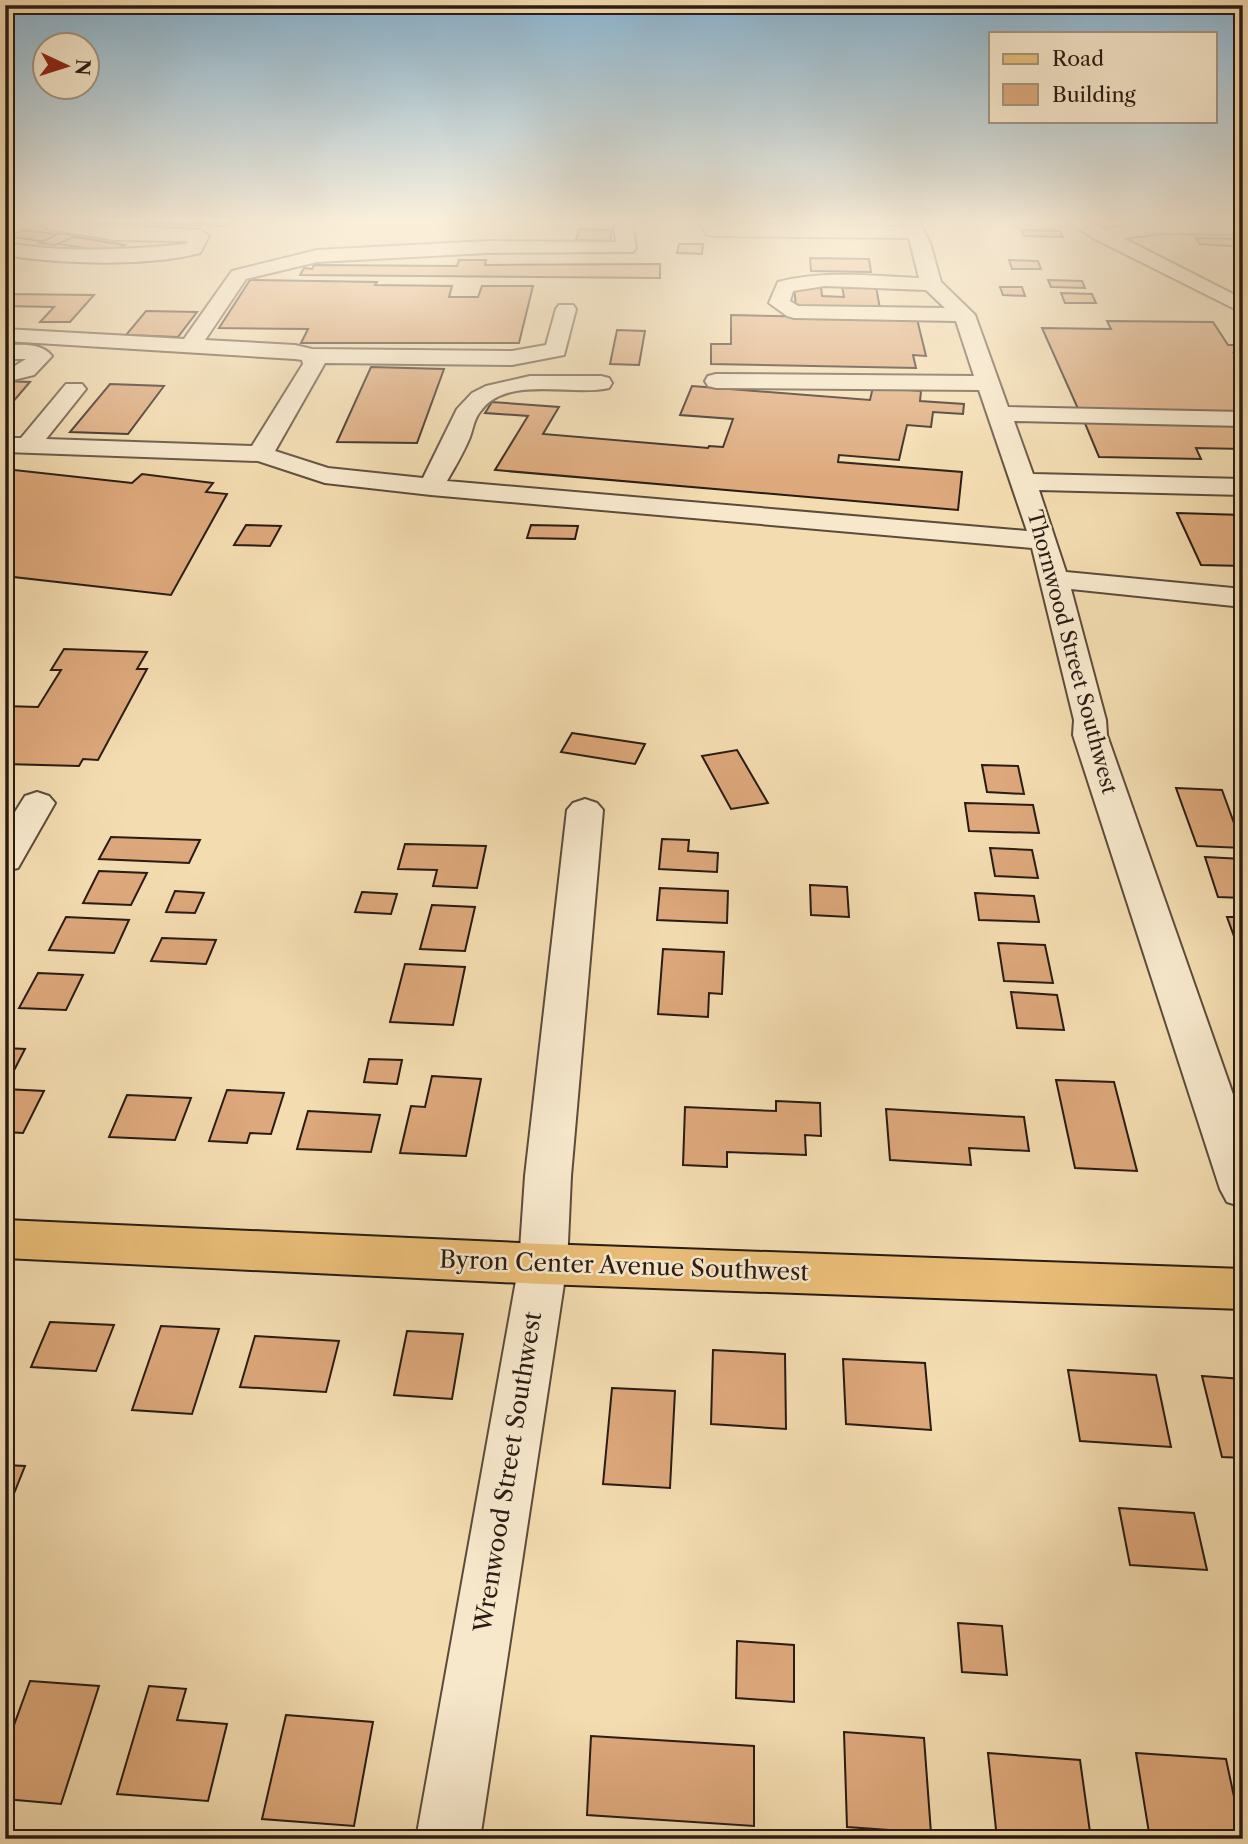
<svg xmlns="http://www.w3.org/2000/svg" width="1248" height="1844" font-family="'Libre Caslon Text',serif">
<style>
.building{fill:#dda87b;stroke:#291b14;stroke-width:2}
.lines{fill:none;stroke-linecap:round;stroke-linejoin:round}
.minor-casing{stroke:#5c4b3b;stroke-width:4}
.major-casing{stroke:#291b14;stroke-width:4}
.minor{fill:#f7e8cc;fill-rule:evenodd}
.major{fill:#eabe78;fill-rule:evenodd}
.labels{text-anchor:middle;stroke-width:5;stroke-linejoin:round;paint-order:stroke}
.street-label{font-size:21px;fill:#291b14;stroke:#f7e8cc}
.near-street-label{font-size:24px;fill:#291b14;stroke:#f7e8cc}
</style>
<rect width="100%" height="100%" fill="#f3dcb0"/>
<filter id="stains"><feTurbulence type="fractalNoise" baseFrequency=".00286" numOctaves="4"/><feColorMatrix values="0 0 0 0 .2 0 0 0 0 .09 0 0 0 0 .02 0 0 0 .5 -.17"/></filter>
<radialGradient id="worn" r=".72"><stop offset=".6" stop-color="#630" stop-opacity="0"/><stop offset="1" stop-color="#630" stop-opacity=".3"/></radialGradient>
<g class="building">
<polygon points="95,223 233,223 226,226"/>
<polygon points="579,229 612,230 610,241 576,240"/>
<polygon points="23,230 56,234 65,230 84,233 75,237 125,245 110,252 8,236"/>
<polygon points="1021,230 1060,231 1063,237 1024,236"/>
<polygon points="60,233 76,236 55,245 39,243"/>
<polygon points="1196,238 1243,239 1243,247 1200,244"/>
<polygon points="679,244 703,244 702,254 677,253"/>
<polygon points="810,258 869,259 871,272 811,271"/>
<polygon points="459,260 486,260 485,265 660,264 660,278 300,275 304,268 312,269 314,265 457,266"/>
<polygon points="1009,260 1038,261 1041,269 1012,269"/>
<polygon points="250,280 377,282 375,285 452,286 449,297 478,297 482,286 533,286 519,343 301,343 308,329 219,328"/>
<polygon points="1048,280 1082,281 1085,288 1051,287"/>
<polygon points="794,285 821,286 822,296 844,297 842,286 876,286 880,309 796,308"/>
<polygon points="1000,287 1022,287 1025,296 1003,295"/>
<polygon points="1061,293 1092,294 1096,303 1065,303"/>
<polygon points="5,294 94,295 70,322 40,322 54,307 5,306"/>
<polygon points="146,311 197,312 178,337 126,335"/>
<polygon points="731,315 917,319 926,356 913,355 916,368 711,364 711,344 731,344"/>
<polygon points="1107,321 1213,322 1228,345 1234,345 1239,353 1234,353 1243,366 1243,414 1079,411 1042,328 1111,329"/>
<polygon points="617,330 645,331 639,365 610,364"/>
<polygon points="371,367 444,369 417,443 337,442"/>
<polygon points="5,381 30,382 5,411"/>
<polygon points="110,384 164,386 128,434 70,432"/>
<polygon points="692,386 870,400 873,387 921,391 920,401 964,404 963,414 933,412 931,427 907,425 899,460 839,455 838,462 962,472 958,510 495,470 528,416 485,413 492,402 559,407 543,434 708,448 709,446 723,447 733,419 680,415"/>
<polygon points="1084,421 1243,425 1243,449 1196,448 1201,459 1099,457"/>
<polygon points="5,469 132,483 142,474 213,483 206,492 227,494 171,595 5,576"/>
<polygon points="1177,513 1243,515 1243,566 1201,565"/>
<polygon points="246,525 281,526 270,546 234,545"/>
<polygon points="531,525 578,526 575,539 527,538"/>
<polygon points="64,649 147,652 137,669 147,669 98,760 83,759 79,766 5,764 5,706 38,707 61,670 51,670"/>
<polygon points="572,733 645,744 635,764 561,752"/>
<polygon points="737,750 768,803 731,809 702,756"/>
<polygon points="982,765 1018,766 1024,794 987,792"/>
<polygon points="1176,788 1222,790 1243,848 1197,846"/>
<polygon points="965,803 1033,805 1039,833 969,831"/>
<polygon points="111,837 200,840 189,863 99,859"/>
<polygon points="662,839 689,840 688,851 718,853 717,872 659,869"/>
<polygon points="405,844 486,846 477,888 433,886 437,870 398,869"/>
<polygon points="990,848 1032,850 1038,878 995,876"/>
<polygon points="1205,857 1243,859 1243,898 1218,897"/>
<polygon points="99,871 147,873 131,905 83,903"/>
<polygon points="810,885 847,887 849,917 811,915"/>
<polygon points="660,888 728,891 727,923 657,920"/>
<polygon points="175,891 204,893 195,913 166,912"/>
<polygon points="362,892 397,894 391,914 355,912"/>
<polygon points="975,893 1034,896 1039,922 979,920"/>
<polygon points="432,905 475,907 465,951 420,949"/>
<polygon points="66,917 129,920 114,953 49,950"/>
<polygon points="1227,917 1243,917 1243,961"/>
<polygon points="162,938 216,940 206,964 151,961"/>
<polygon points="998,943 1045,945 1053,983 1004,981"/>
<polygon points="663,949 724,952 722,994 709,993 708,1017 658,1014"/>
<polygon points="405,964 465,967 453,1025 390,1022"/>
<polygon points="38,973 83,975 66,1010 19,1008"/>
<polygon points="1011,992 1057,995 1064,1030 1017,1028"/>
<polygon points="5,1048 25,1049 5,1088"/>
<polygon points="369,1059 402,1060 397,1084 364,1082"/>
<polygon points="432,1076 481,1079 466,1156 400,1153 411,1106 425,1107"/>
<polygon points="1056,1080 1114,1082 1137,1171 1075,1168"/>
<polygon points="5,1089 44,1091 23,1133 5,1132"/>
<polygon points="227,1090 284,1093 271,1134 250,1133 247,1143 209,1141"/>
<polygon points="127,1095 191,1098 175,1140 109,1137"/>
<polygon points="776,1101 820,1103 821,1136 805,1135 806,1155 727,1152 727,1167 683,1165 685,1107 776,1111"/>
<polygon points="886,1109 1024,1117 1029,1151 969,1148 971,1165 890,1160"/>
<polygon points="308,1111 380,1115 371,1152 297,1149"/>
<polygon points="50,1322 114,1325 96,1371 31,1367"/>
<polygon points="161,1326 219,1329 192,1414 132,1410"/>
<polygon points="407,1331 463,1334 452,1399 394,1395"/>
<polygon points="255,1336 339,1341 326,1392 240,1387"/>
<polygon points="713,1350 785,1354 786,1429 711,1424"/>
<polygon points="843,1359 925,1363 931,1430 846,1424"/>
<polygon points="1068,1370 1156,1375 1171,1447 1080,1441"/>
<polygon points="1202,1376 1243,1379 1243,1458 1222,1457"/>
<polygon points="612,1388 675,1391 670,1488 603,1484"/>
<polygon points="5,1465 25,1466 5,1516"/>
<polygon points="1119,1508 1194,1513 1207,1570 1130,1565"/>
<polygon points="958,1623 1002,1626 1007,1675 962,1672"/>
<polygon points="737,1641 794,1645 794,1702 736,1698"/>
<polygon points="30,1681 99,1686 61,1804 5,1799 5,1750"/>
<polygon points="149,1686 186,1689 177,1720 227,1724 208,1801 117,1794"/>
<polygon points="286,1715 373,1722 354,1826 262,1819"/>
<polygon points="844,1732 924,1738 931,1833 847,1827"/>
<polygon points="591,1736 754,1746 754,1826 587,1815"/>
<polygon points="988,1753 1080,1760 1091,1839 997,1839"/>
<polygon points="1136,1753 1226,1759 1243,1839 1150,1839"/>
</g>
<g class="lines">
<g class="minor-casing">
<g id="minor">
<path d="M39,223L200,230L209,236L200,253C146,267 60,264 5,255V243C66,253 125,250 186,244L188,241L114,240L48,229Z"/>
<path d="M614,223H632L636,248L633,252L488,253L317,262L246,279L205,340L295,345L312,349L512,351L546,345L556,309L559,305H573L576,309L564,355L512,365L325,363L275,451L328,468L423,478L457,409L472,393L486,386L530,376H601L609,378L612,383L609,388C572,397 506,374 480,412C474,419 473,429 470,437C464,452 455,467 447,481L1027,531L979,390L716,388L708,386L705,381L708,376L716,374L974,376L956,321L794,318L787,316L769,303L778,282C824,270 872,276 919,278L909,238L713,236L706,234L701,223L904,227L902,223H920L930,243L941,282L975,315L1008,407L1243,412V426L1014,421L1033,474L1243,479V495L1039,490L1066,572L1243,589V607L1071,589L1106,720L1107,735L1243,1123V1207L1227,1202L1220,1189L1073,735L1074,720L1032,548L431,495L325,483L258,461L5,452V438H21L66,384H82L86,389L46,439L252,446L303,364L302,360L295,359L5,341V329L184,339L232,271L317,250L488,241L616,242ZM825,286L926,290L945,308L798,306L790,301L793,291Z"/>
<polygon points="1070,223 1093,223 1105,229 1149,223 1243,223 1243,234 1162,233 1123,238 1243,299 1243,313 1095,239"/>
<path d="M5,345C21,345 41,342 52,356L34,375L5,382V368L13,367L26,359H5Z"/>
<polygon points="37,792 49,796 55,803 18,868 5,871 5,828 25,796"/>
<polygon points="585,799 597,803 603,810 571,1176 567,1264 480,1839 416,1839 519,1264 525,1176 567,810 573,803"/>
</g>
</g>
<g class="major-casing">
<polygon id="major" points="5,1220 543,1244 1243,1269 1243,1309 543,1284 5,1258"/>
</g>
<use href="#minor" class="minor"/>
<use href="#major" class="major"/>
</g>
<linearGradient id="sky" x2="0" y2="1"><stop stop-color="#8ab6d3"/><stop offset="0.46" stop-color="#faefdb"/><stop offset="1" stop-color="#faefdb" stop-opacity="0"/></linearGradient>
<rect width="1248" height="481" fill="url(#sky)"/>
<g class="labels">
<g class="street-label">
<text transform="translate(1072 652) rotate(75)" y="7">Thornwood Street Southwest</text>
</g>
<g class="near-street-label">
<text transform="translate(624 1266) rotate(2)" y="8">Byron Center Avenue Southwest</text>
<text transform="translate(508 1472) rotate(-81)" y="8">Wrenwood Street Southwest</text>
</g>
</g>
<rect width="1248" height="1844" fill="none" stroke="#f3dcb0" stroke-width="28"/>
<rect x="7" y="7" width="1234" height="1830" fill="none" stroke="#291b14" stroke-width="3.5"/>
<rect x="14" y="14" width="1220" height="1816" fill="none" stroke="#291b14" stroke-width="2"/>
<rect x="989" y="32" width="228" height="91" fill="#f7e8cc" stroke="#a59682" stroke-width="2"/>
<rect x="1003" y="54" width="35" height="10" fill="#eabe78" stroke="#a59682" stroke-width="2"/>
<text x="1052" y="66" font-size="21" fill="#291b14">Road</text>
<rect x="1003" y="84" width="35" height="21" fill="#dda87b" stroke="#a59682" stroke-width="2"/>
<text x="1052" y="102" font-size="21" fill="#291b14">Building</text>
<g transform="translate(66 66) rotate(94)"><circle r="33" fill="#f7e8cc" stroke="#a59682" stroke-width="2"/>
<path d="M0-5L12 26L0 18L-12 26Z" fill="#8f2418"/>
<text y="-10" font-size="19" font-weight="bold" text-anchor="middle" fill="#291b14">N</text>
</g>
<rect width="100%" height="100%" filter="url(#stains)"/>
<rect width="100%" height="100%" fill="url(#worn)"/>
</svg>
